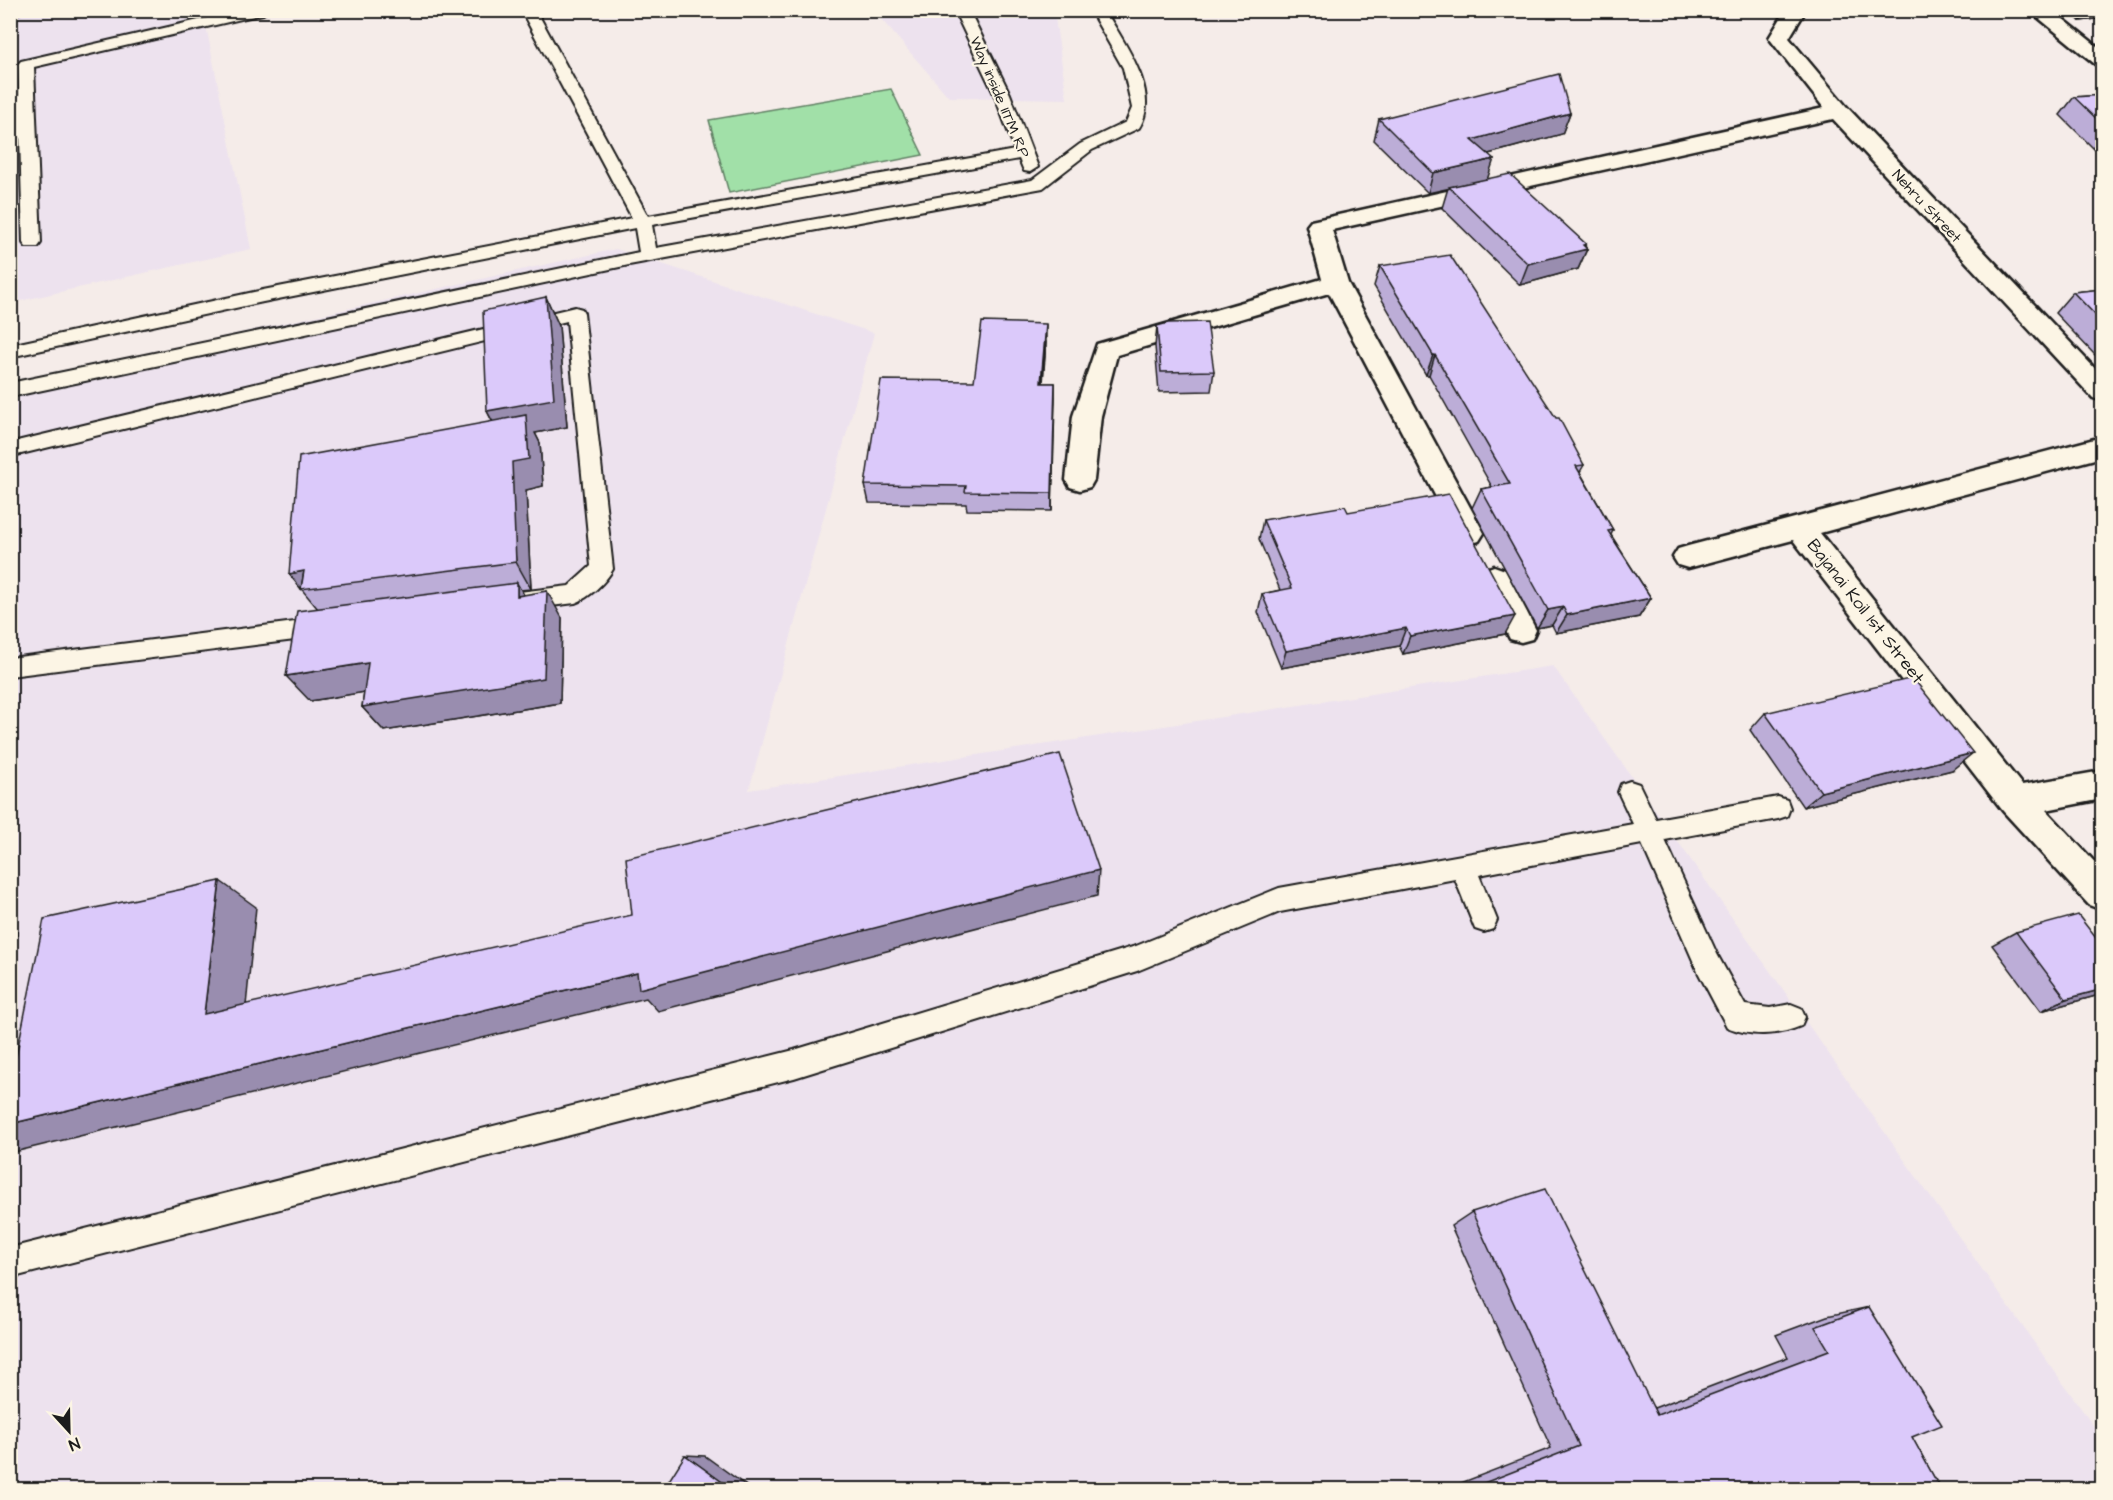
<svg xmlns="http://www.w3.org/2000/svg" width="2113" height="1500" font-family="'Architects Daughter',sans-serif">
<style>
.built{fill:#ede2ee}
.green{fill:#a1e0a8;stroke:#5e7e62;stroke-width:1.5}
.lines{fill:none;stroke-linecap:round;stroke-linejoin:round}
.service-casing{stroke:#1c1c1c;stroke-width:4}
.minor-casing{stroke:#1c1c1c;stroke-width:5}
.tertiary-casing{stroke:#1c1c1c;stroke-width:5}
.service{fill:#fcf5e5;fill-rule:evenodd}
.minor{fill:#fcf5e5;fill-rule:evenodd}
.tertiary{fill:#fcf5e5;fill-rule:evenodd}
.wall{fill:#bcadd7;stroke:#1c1c1c;stroke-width:1.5}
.shaded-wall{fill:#998daf;stroke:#1c1c1c;stroke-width:1.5}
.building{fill:#dbc9fa;stroke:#1c1c1c;stroke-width:1.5}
.labels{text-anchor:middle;stroke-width:4.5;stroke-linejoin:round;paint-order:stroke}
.far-street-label{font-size:15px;fill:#1c1c1c;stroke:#fcf5e5}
.street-label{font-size:18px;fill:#1c1c1c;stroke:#fcf5e5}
</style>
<rect width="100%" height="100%" fill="#f5ece9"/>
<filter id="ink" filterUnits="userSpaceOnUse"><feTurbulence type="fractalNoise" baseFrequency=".0167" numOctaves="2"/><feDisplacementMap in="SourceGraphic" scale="12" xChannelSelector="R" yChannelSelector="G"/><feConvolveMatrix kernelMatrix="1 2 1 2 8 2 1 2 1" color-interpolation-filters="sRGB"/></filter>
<g filter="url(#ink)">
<g class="built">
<polygon points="10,11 203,11 251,249 11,303"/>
<polygon points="874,11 1054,11 1067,99 949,97"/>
<polygon points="616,249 874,333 749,790 1553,666 2102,1438 2102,1489 11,1489 10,384"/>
</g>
<polygon class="green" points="891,89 923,155 729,193 709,120"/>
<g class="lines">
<g class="service-casing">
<g id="service">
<polygon points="242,10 270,10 263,14 34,67 41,243 38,247 26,247 23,243 18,64 21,61"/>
<path d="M521,10H536L648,216L1015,150L994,94L954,10H969L1010,94L1038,167L1030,172L1024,171L1019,159L652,225L656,248L1032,180L1080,144L1126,122L1132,108L1123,68L1090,10H1105C1123,42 1162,92 1139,128L1092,150L1043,188L629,265L10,397V383L639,252L635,228L263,302L10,357V345L263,290L632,218Z"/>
<path d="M575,307L582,309L584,313L613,569C606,582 589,598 575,603L519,610L511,607L508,601L511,595L519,592L569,586L591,566L567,321L17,455L10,453V439L17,441Z"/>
<polygon points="327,618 335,621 338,627 335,633 327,636 10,676 10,658"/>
<path d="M1630,781L1639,784L1656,819L1778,797L1787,800L1790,808L1787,816L1778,819L1665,840L1717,954L1745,1005L1770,1008L1791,1004L1801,1008L1805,1017L1801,1026C1778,1036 1750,1037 1727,1027L1698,972L1642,844L1479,875L1497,920L1493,929L1484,932L1475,929L1455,879L1280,912L1137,971L794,1078L10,1278V1248L794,1050L1136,946L1279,888L1633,824L1618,792L1621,784Z"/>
</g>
</g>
<g class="minor-casing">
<g id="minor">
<polygon points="1786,10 1806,10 1789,38 1846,106 2102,376 2102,401 2093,398 1833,119 1332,230 1348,283 1484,533 1479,541 1469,544 1459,541 1329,293 1117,355 1101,416 1094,480 1090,487 1080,490 1070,487 1066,480 1073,416 1097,344 1322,279 1307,226 1311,221 1824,108 1769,38"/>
<polygon points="2102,437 2102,457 1820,533 2022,785 2102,771 2102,799 2046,810 2102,870 2102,910 2089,905 2003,811 1793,540 1688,568 1678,565 1673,557 1678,549 1688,546"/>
<polygon points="1494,566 1505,570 1536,630 1532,639 1521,642 1510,639 1479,578 1483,570"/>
</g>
</g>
<g class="tertiary-casing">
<polygon id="tertiary" points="2029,10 2052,10 2102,50 2102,66 2095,64"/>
</g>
<use href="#service" class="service"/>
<use href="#minor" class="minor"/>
<use href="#tertiary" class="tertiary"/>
</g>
<g class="wall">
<polygon points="2067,10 2103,10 2103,18 2080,21"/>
<polygon points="2103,95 2103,158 2060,115 2074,97"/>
<polygon points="1570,113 1562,134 1488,154 1487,179 1586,244 1585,246 1587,249 1578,269 1520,285 1442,208 1448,188 1428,193 1374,140 1379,119"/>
<polygon points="1380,266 1584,465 1580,472 1613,530 1611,535 1651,598 1639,617 1556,633 1552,625 1537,628 1472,508 1481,489 1492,487 1429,375 1426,375 1374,286"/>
<polygon points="2103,289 2103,354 2095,355 2055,313 2073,292"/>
<polygon points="546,297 559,326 567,427 535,433 540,443 543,486 526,490 531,589 521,590 524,595 562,618 560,703 384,731 362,707 364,692 310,701 318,609 289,574 492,421 487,411"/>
<polygon points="1157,326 1214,371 1211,391 1159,392 1155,346"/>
<polygon points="1046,343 1043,383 1055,383 1052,511 967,510 966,504 869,503 865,485"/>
<polygon points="1348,512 1505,634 1403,654 1399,646 1281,668 1258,612 1262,594 1280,590 1259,539 1263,520"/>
<polygon points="1765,713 1952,770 1803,807 1750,730"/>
<polygon points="2016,932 2103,994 2041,1011 1992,945"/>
<polygon points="1472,1212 1654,1408 1788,1357 1776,1335 1827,1316 1869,1307 1912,1437 1941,1490 1443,1490 1551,1448 1451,1226"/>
</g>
<g class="shaded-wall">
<polygon points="10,10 35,10 10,16"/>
<polygon points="2087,10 2103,10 2103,18 2080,21"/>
<polygon points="1570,113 1562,134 1466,160 1472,140"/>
<polygon points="1494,159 1487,180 1428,193 1433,173"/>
<polygon points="1586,244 1583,250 1587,249 1578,269 1520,285 1528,264"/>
<polygon points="546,297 559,326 567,427 535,433 540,443 543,486 526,490 531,589 516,562 502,439 487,411"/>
<polygon points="1046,324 1046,343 1041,401 1041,383"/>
<polygon points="1433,355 1435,355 1429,375 1426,375"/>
<polygon points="1055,383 1055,401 1052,511 1052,493"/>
<polygon points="304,571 301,589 289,574"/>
<polygon points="517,583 532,609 517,596"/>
<polygon points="547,591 562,618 560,703 384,731 362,707"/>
<polygon points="1651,598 1639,617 1556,633 1567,615"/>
<polygon points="1563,607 1552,625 1537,628 1548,610"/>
<polygon points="1515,616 1505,634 1403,654 1410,636"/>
<polygon points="1406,628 1399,646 1281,668 1286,651"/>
<polygon points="368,663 390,688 310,701 286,676"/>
<polygon points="1973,753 1952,770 1803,807 1821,792"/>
<polygon points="1099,870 1097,896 658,1011 646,998 10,1153 10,1124 637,973"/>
<polygon points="220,881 256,907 243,1035 204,1014"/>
<polygon points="10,928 18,932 10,965"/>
<polygon points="2103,989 2103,994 2041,1011 2066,999"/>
<polygon points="685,1455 705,1456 752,1490 733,1490"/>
</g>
<g class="building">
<polygon points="1559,74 1570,113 1472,140 1494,159 1433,173 1379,119"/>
<polygon points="2103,95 2103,125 2074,97"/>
<polygon points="1510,174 1586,244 1583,245 1587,249 1528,264 1449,187"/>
<polygon points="1450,255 1556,418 1559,418 1584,465 1576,466 1613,530 1608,531 1651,598 1567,615 1563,607 1548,610 1481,489 1510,484 1435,355 1433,355 1380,266"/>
<polygon points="2103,289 2103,323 2073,292"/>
<polygon points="546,297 554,399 487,411 483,311"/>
<polygon points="982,322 1046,324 1041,383 1055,383 1052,493 965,492 966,486 865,485 881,380 974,381"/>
<polygon points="1207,322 1214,371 1161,372 1157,326 1168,323"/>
<polygon points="526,415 529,459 512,462 516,562 301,589 304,571 289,574 299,457"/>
<polygon points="1449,494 1515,616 1410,636 1406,628 1286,651 1262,594 1292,588 1263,520 1345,506 1348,512"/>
<polygon points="517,583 517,596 547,591 544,678 362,707 368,663 286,676 297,611"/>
<polygon points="1913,678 1973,753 1821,792 1765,713"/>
<polygon points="1060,754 1099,870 639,989 637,973 10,1124 10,1059 16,1057 44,919 220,881 204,1014 632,915 626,858"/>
<polygon points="2078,915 2103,947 2103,989 2066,999 2016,932"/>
<polygon points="1545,1189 1657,1415 1829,1350 1815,1327 1869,1307 1942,1425 1912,1437 1941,1490 1809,1490 1805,1481 1785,1490 1466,1490 1579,1446 1472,1212"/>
<polygon points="685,1455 733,1490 663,1490"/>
</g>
</g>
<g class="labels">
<g class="far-street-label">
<text transform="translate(1000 97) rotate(67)" y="5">Way inside IITM RP</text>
<text transform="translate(1927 206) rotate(47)" y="5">Nehru Street</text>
</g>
<g class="street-label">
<text transform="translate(1866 611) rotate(52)" y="6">Bajanai Koil 1st Street</text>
</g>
</g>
<rect width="2113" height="1500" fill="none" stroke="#fcf5e5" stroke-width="36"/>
<rect x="18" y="18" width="2077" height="1464" fill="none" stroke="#1c1c1c" stroke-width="2" filter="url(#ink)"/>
<g transform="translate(69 1431) rotate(158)" stroke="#fcf5e5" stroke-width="4.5" paint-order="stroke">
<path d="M0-4.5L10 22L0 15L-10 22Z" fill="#1c1c1c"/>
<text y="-9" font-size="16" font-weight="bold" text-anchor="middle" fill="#1c1c1c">N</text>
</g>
</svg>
